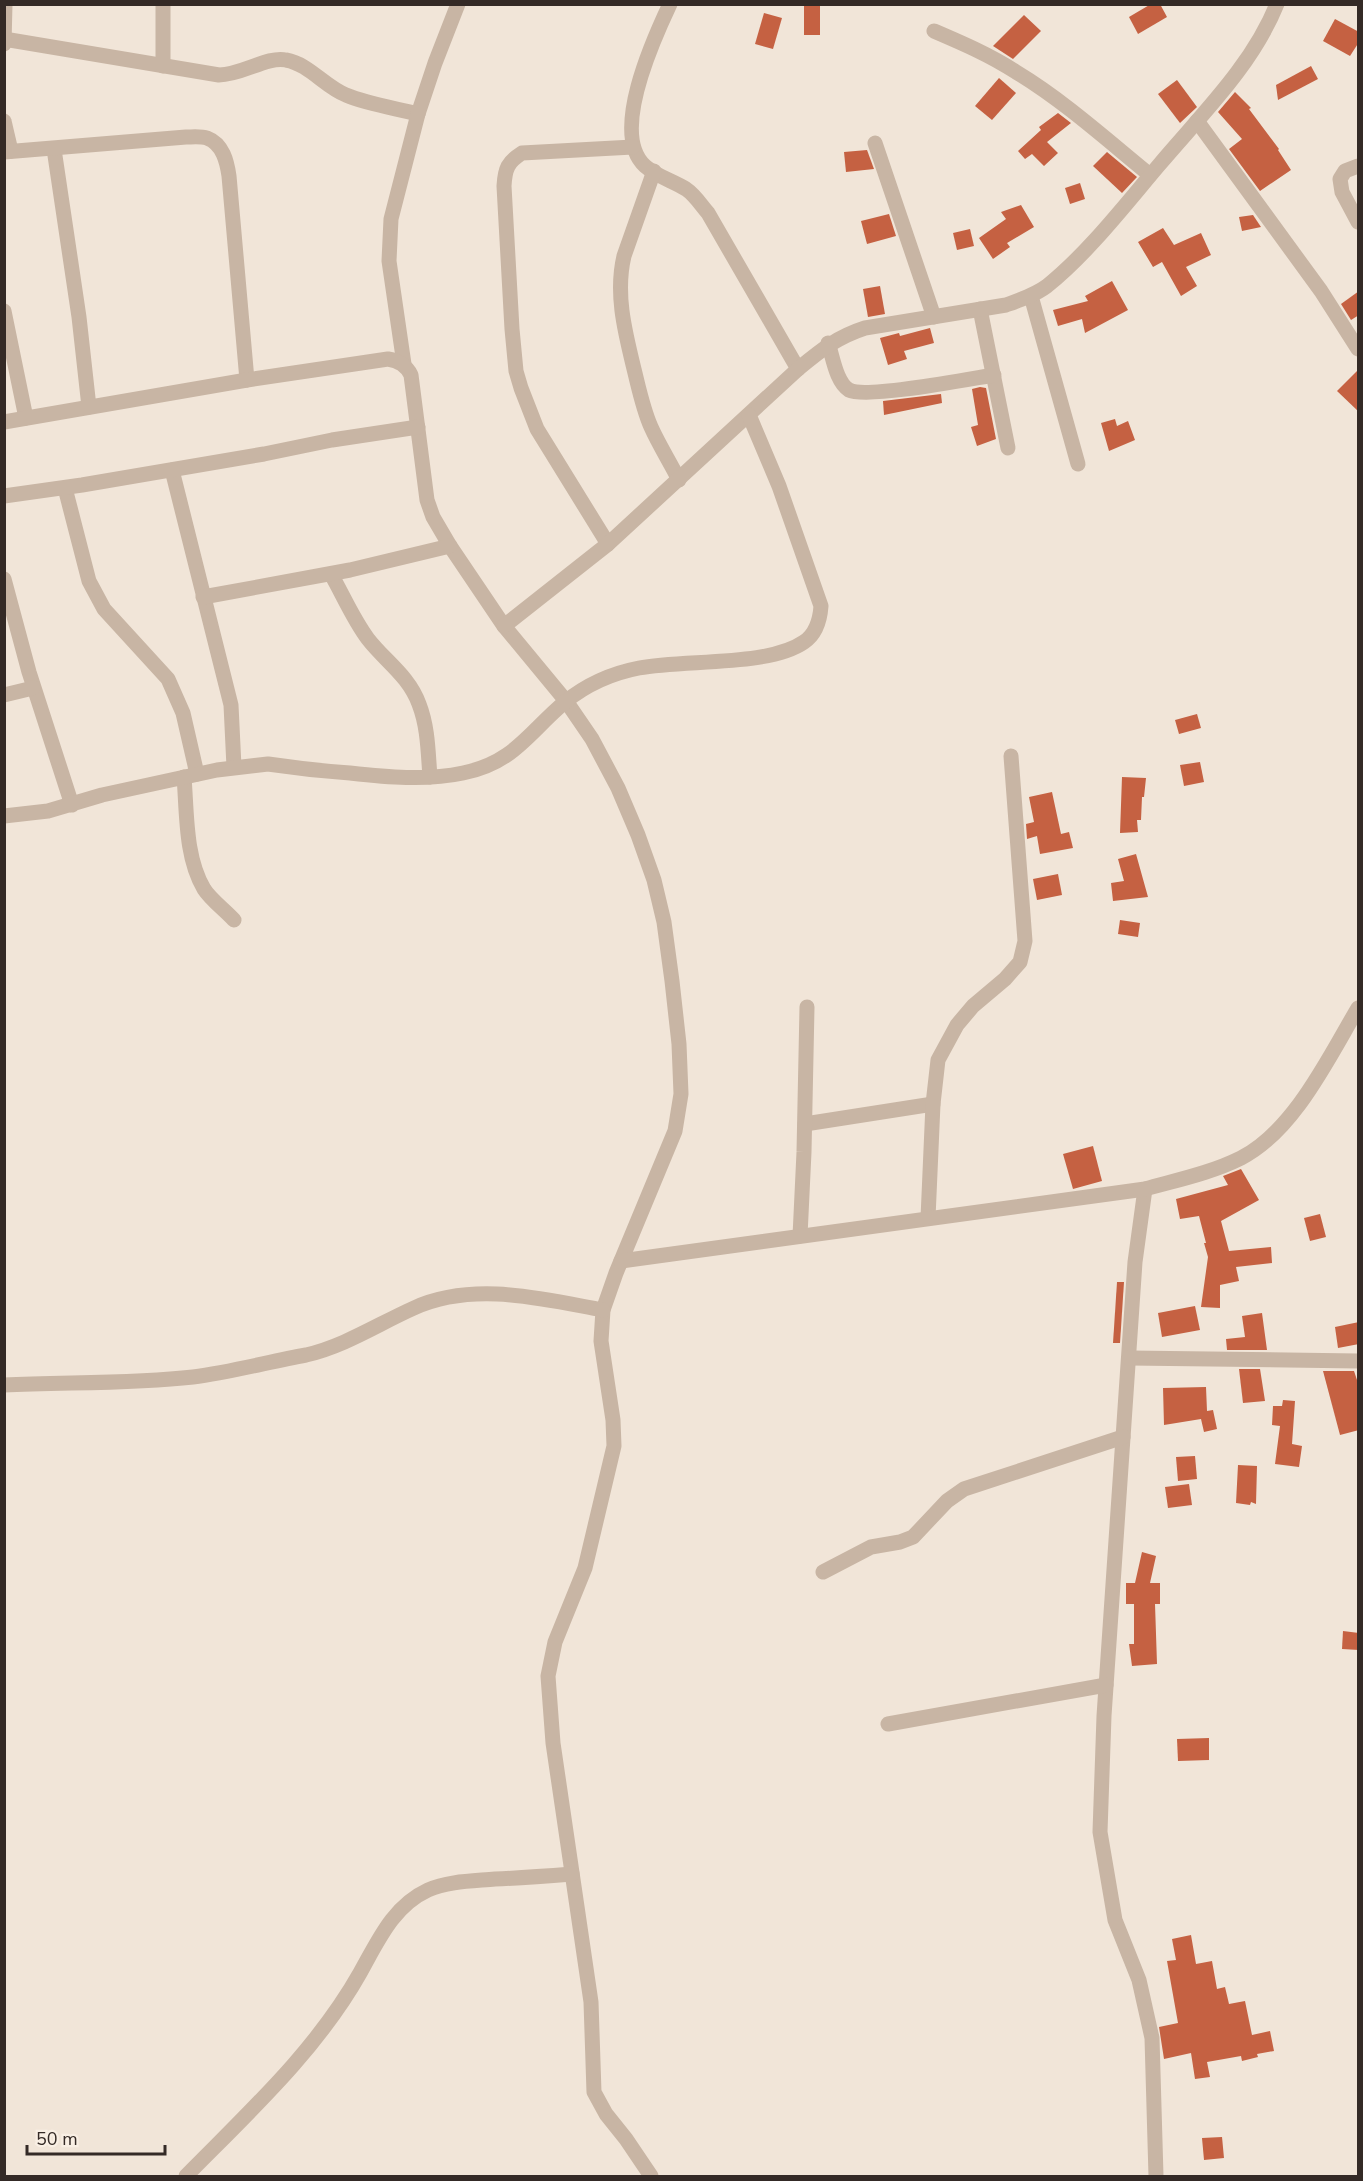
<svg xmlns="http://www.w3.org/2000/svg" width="1363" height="2181" font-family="'Nunito Sans',sans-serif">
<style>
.building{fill:#c56142}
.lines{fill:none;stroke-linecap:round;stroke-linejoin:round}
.minor{stroke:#c8b5a4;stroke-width:15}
</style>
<rect width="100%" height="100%" fill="#f1e5d8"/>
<g class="building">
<rect x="804" y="4" width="16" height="31"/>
<polygon points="1151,4 1160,4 1167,17 1138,34 1129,17"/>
<polygon points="764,13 782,18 773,49 755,44"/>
<polygon points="1024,15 1041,31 1013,59 993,46"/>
<polygon points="1335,19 1359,32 1359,42 1350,56 1323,41"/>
<polygon points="1311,66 1318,79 1278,100 1276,85"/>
<polygon points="999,78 1016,93 992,120 975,106"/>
<polygon points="1177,80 1197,107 1180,123 1158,94"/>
<polygon points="1235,92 1251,108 1249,109 1279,149 1278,150 1291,170 1260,191 1229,149 1242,139 1218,112"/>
<polygon points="1058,113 1071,123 1047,142 1058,153 1044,166 1032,154 1025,159 1018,151 1041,130 1039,127"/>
<polygon points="867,150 874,169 846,172 844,152"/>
<polygon points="1107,152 1137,177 1122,193 1093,166"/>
<polygon points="1080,183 1085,199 1070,204 1065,188"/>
<polygon points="1021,205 1034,227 1007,243 1010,247 993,259 979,238 1006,219 1001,212"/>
<polygon points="889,214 896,236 867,244 861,221"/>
<polygon points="1253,215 1261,227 1242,231 1239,217"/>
<polygon points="1163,228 1174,245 1201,233 1211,255 1186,267 1197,286 1181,296 1162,262 1153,267 1138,242"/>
<polygon points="970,229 974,246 957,250 953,233"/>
<polygon points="1112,281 1128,310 1085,333 1082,319 1058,326 1053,310 1088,301 1085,296"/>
<polygon points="880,286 885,314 868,317 863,289"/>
<polygon points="1359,291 1359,315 1351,320 1341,304"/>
<polygon points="930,328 934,343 904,351 907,359 888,365 880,338 899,333 900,336"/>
<polygon points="1359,369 1359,412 1337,391"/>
<polygon points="980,387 986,388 996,439 977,446 971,427 978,425 972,389"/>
<polygon points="941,394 942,403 884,415 883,401"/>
<polygon points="1115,419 1117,426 1128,421 1135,440 1109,451 1101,423"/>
<polygon points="1197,714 1201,728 1179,734 1175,720"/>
<polygon points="1200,762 1204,782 1184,786 1180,765"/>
<polygon points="1122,777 1146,778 1144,797 1142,797 1141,820 1137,820 1138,832 1120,833"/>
<polygon points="1052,792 1061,834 1069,832 1073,848 1040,854 1037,836 1027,839 1026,824 1034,822 1029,797"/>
<polygon points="1136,854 1148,897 1113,901 1111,883 1124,881 1118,859"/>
<polygon points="1058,874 1062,895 1037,900 1033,879"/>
<polygon points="1120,920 1140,923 1138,937 1118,934"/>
<polygon points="1093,1146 1102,1181 1073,1189 1063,1154"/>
<polygon points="1241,1169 1259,1200 1221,1221 1229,1251 1271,1247 1272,1263 1236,1267 1239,1281 1220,1285 1220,1308 1201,1307 1208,1257 1204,1243 1206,1243 1199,1216 1180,1219 1176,1199 1228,1185 1223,1176"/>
<polygon points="1320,1214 1326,1237 1310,1241 1304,1218"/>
<polygon points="1117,1282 1124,1282 1120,1343 1113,1343"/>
<polygon points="1195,1306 1200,1330 1162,1337 1158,1313"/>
<polygon points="1262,1313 1267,1350 1227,1350 1226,1339 1245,1337 1242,1316"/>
<polygon points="1359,1322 1359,1344 1338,1348 1335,1327"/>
<polygon points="1239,1369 1260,1369 1265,1401 1243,1403"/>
<polygon points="1323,1371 1354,1371 1359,1386 1359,1430 1340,1435"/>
<polygon points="1206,1387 1207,1411 1213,1410 1217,1429 1204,1432 1201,1419 1164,1425 1163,1388"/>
<polygon points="1283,1400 1295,1401 1292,1444 1302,1446 1299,1467 1275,1464 1280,1426 1272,1425 1273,1406 1282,1406"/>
<polygon points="1195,1456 1197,1479 1178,1481 1176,1457"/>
<polygon points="1238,1465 1257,1466 1256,1504 1251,1502 1250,1505 1236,1503"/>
<polygon points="1189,1484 1192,1505 1168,1508 1165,1487"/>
<polygon points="1142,1552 1156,1556 1150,1583 1160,1583 1160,1604 1155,1604 1157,1664 1132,1666 1129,1644 1134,1644 1134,1604 1126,1604 1126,1583 1135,1583"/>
<polygon points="1343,1631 1359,1633 1359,1650 1342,1649"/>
<polygon points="1209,1738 1209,1760 1178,1761 1177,1739"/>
<polygon points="1191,1935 1196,1964 1212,1961 1217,1989 1225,1987 1229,2004 1245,2001 1252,2035 1270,2031 1274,2051 1257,2054 1258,2057 1242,2061 1241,2056 1207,2062 1210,2077 1195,2079 1191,2053 1164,2059 1159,2027 1178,2023 1167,1961 1176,1960 1172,1939"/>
<polygon points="1222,2137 1224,2158 1204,2160 1202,2138"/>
</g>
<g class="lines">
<g class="minor">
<path d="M670,4C653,40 610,134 645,166C656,176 673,181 686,189C695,195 701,205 708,213L798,369"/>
<path d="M934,31C962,43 990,55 1016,72C1064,101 1107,140 1150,175"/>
<path d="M4,39L219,75C242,75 267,56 286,60C309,64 325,87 346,95C368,104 394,108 418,114"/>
<polyline points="4,44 5,4"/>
<polyline points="163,66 163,4"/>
<polyline points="4,121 11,151"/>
<polyline points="1197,121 1321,291 1358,349"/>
<polyline points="875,143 934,317"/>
<polyline points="54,149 79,317 89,407"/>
<path d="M4,152L186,137C192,137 201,136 207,138C223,144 227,162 229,176L247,380"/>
<polyline points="1358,166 1345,171 1340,179 1342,192 1358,222"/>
<path d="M654,171L624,256C615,294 625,332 634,369C639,389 643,409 651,427C659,445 670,462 679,480"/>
<polyline points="1031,296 1078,464"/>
<polyline points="980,309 1008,448"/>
<polyline points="4,311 26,418"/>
<path d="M828,343C833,357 836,382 849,390C866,399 969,379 994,375"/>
<polyline points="404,364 389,261 391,219 418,114 435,63 458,4"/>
<path d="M4,422L247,380L388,359C399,361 406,365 411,375L427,500L433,517L450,546L504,626L566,701L592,739L618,788L638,835L654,880L664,922L672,981L679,1044L681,1094L675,1131L616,1273L603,1310L601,1341L613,1420L614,1446L585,1568L555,1642L548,1676L553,1743L591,2002L594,2092L606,2114L626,2139L651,2176"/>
<polyline points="172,470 231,705 234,767"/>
<polyline points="65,488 89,581 104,609 168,679 183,713 197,774"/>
<polyline points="4,496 82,485 264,454 332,440 418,427"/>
<path d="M608,544L537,429L521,388L516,371L512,329L504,186C505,168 508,162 522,153L633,147"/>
<path d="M331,574C343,595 353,619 368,639C385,661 409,676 419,704C428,727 428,752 430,777"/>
<polyline points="4,579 29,672 72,805"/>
<polyline points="203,597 350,570 450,546"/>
<path d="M504,626L608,544L798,369C821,350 837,337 865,328L1006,305C1020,300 1035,295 1047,286C1088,253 1125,205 1159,165C1201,115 1252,66 1277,4"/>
<polyline points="4,695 33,688"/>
<path d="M184,777C187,813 185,857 204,889C211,900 225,910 234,920"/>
<path d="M4,816L48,811L102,795L217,770L268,764C295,768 322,771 350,773C386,777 426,781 463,773C514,763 529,732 565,702C586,685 613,673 639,668C684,659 768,667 804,642C816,634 820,620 821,606L779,486L749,415"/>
<polyline points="805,1124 933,1104"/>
<polyline points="1145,1189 1135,1262 1104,1716 1100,1832 1115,1920 1139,1980 1152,2038 1156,2176"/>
<polyline points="928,1218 933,1104 938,1060 957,1025 973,1006 1005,979 1020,962 1025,941 1011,756"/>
<polyline points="800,1236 804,1152 807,1007"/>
<path d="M621,1261L1145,1189C1177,1180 1211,1173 1241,1158C1294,1131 1329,1057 1358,1008"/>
<polyline points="1129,1358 1358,1361"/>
<path d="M4,1385C67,1382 131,1384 193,1377C231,1372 268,1362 306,1355C345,1346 378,1324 414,1308C474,1281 542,1299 603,1310"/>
<polyline points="823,1572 871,1547 900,1542 913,1537 947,1501 964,1489 1123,1437"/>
<polyline points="888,1724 1106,1685"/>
<path d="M186,2176C249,2112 316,2051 360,1973C378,1941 393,1906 428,1890C448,1881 474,1881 495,1879C521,1878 547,1876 572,1874"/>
</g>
</g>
<rect width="1363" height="2181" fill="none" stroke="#342a26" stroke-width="12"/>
<path d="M27 2145v9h138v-9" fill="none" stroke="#342a26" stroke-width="3"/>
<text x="36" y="2145" font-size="18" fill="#342a26" stroke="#f9efe4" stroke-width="4.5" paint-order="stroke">50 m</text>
</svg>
